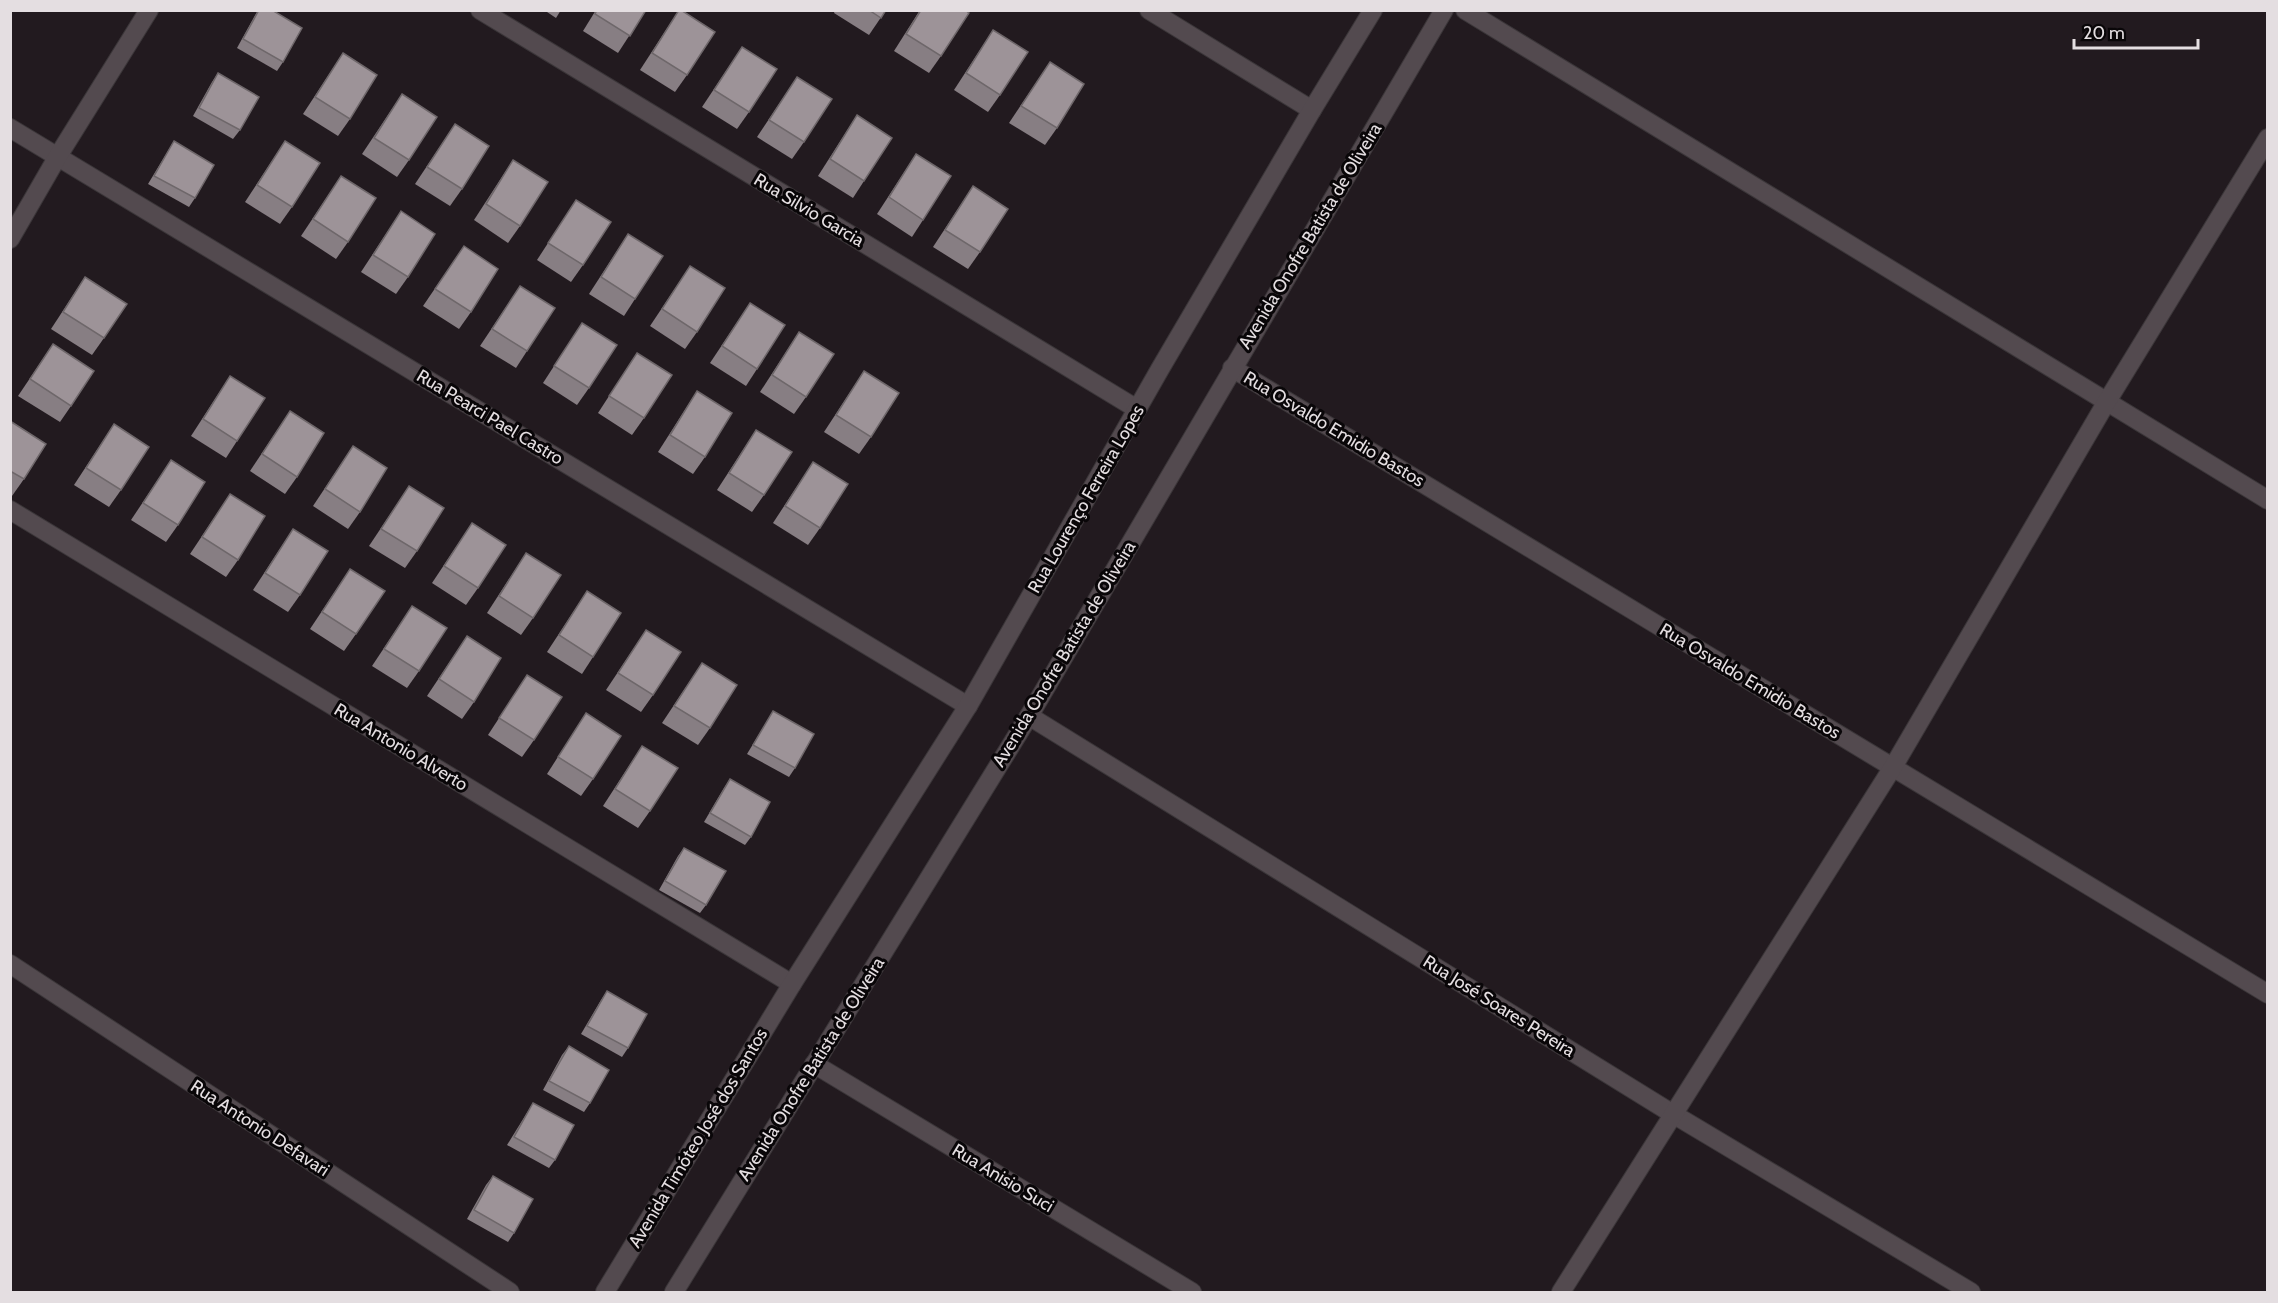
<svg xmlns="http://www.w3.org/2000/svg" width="2278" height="1303" font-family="Cabin,sans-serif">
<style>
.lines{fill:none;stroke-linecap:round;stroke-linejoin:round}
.minor-casing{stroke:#3b3639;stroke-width:20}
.minor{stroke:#534a4f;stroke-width:18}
.wall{fill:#877e83}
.building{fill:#9d9398;stroke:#6e676a;stroke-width:1.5}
.labels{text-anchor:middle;stroke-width:6;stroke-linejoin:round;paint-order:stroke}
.street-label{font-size:18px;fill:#e4dee1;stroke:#090608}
</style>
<rect width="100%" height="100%" fill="#221a1f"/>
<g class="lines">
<g class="minor-casing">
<g id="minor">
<polyline points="480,10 1137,409"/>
<polyline points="1149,10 1312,110"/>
<polyline points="1465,10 2268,500"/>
<polyline points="10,128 968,706"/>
<polyline points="10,239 58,156 149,10"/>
<polyline points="1232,368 2268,994"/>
<polyline points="10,510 792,984"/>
<polyline points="1029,716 1673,1114 1971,1292"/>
<polyline points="10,964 510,1292"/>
<polyline points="814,1064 1192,1292"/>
<polyline points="605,1292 792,984 968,706 1160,369 1312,110 1373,10"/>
<polyline points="674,1292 1029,716 1444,10"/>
<polyline points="1561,1292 1893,767 2106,403 2268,138"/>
</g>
</g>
<use href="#minor" class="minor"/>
</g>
<g class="wall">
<polygon points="258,10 272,10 283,62 277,71 237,48"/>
<polygon points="544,10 561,10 556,18"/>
<polygon points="596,10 646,10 618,53 583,31"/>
<polygon points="679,10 687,75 675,92 640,70"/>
<polygon points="835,10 886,10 869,35 834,13"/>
<polygon points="920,10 965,10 941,56 929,73 894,51"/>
<polygon points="993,30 1000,95 988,112 954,90"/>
<polygon points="742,47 749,112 737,129 702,107"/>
<polygon points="343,53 350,119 338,136 303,114"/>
<polygon points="1050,62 1057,128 1045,145 1009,123"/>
<polygon points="218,73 240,130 233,139 193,116 212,82"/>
<polygon points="797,77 804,142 792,159 757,137"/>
<polygon points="402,94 409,160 397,177 362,154"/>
<polygon points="857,115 864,181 853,198 818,176"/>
<polygon points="455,124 462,189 450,206 415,184"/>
<polygon points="174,141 195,198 189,207 148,184"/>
<polygon points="285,141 292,207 280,224 245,202"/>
<polygon points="916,154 923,220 912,237 877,214"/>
<polygon points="513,160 520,226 508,243 474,220"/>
<polygon points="341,176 348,242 336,259 301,236"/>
<polygon points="973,186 980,252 968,269 933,247"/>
<polygon points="576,200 583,265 571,282 537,260"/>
<polygon points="401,211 408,277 396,294 361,272"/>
<polygon points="628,234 635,299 624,316 589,294"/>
<polygon points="464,246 471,312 459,329 423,306"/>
<polygon points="690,266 697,332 685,349 650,326"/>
<polygon points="85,277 104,338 92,355 51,329"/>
<polygon points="520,286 527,351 516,368 480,346"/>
<polygon points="750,303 757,369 746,386 710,363"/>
<polygon points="582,323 589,388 577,405 543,383"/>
<polygon points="799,332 806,397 794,414 760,392"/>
<polygon points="53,344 71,406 60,422 18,396"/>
<polygon points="637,353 644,418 632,435 598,413"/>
<polygon points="864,371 871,437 859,454 824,432"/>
<polygon points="230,376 237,441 226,458 191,436"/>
<polygon points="697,391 705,457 693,474 658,452"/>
<polygon points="290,411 297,477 285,494 250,471"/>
<polygon points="10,421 24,479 12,496 10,495"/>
<polygon points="114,424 121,490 109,507 74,485"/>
<polygon points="756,430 764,495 752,512 717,490"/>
<polygon points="353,446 360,512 348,529 313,506"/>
<polygon points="171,460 178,525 166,542 131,520"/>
<polygon points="813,462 820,528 808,545 773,523"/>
<polygon points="409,486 417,551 405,568 369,546"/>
<polygon points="230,494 238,560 226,577 190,554"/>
<polygon points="472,523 478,588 466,605 432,583"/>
<polygon points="293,529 300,595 288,612 253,590"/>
<polygon points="526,553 533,618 521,635 487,613"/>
<polygon points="350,569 356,634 344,651 310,629"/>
<polygon points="587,591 593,657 582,674 547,652"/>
<polygon points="412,606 419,671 407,688 372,666"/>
<polygon points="646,630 653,695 641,712 606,690"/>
<polygon points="467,636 474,702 462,719 427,696"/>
<polygon points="702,663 710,728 698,745 662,723"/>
<polygon points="527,675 534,740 522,757 488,735"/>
<polygon points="773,711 795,768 789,777 747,754"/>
<polygon points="586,713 593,779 581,796 547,774"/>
<polygon points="642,746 650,811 638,828 603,806"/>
<polygon points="730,779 751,837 745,845 704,822 724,788"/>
<polygon points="684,848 706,905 700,913 659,890 678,856"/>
<polygon points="607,991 628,1048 622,1057 581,1034 601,1000"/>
<polygon points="569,1046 590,1103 584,1112 543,1090 562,1055"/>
<polygon points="533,1103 555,1160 549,1168 507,1145"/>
<polygon points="493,1176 514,1233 508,1242 467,1219 486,1185"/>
</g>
<g class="building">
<polygon points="259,10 272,10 302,28 283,62 243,39"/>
<polygon points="597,10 646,10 630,36 595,14"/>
<polygon points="679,10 681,10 715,32 687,75 652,53"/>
<polygon points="869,10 886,10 881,18"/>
<polygon points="921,10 965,10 969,13 941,56 906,34"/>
<polygon points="993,30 1028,52 1000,95 966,73"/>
<polygon points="742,47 777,69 749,112 714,90"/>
<polygon points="343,53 377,75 350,119 315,97"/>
<polygon points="1050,62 1084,84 1057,128 1021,106"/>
<polygon points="218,73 259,97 240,130 199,108"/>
<polygon points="797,77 832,99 804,142 769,120"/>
<polygon points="402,94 437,117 409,160 374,138"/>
<polygon points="857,115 892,138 864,181 830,159"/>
<polygon points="455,124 489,146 462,189 427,167"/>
<polygon points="174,141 214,165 195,198 154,176"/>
<polygon points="285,141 320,163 292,207 257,185"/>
<polygon points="916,154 951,176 923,220 889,197"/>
<polygon points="513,160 548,182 520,226 486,204"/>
<polygon points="341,176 376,198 348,242 313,219"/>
<polygon points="973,186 1008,209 980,252 945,230"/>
<polygon points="576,200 611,222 583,265 548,243"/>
<polygon points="401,211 435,234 408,277 373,255"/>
<polygon points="628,234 663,256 635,299 601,277"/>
<polygon points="464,246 498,269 471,312 435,289"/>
<polygon points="690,266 725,288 697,332 662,309"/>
<polygon points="85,277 127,304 104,338 63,312"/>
<polygon points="520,286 555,308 527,351 492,329"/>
<polygon points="750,303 785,325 757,369 722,346"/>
<polygon points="582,323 617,345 589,388 554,366"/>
<polygon points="799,332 834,354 806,397 772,375"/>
<polygon points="53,344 94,371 71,406 30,379"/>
<polygon points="637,353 672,375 644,418 609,396"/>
<polygon points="864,371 899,393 871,437 836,415"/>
<polygon points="230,376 265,398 237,441 203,419"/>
<polygon points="697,391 732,413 705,457 670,435"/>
<polygon points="290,411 324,433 297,477 262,454"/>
<polygon points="10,421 46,444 24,479 10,471"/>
<polygon points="114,424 149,447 121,490 86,468"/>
<polygon points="756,430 792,452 764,495 729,473"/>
<polygon points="353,446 387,468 360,512 325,489"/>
<polygon points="171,460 205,482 178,525 143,503"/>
<polygon points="813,462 848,484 820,528 785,506"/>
<polygon points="409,486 444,508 417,551 381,529"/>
<polygon points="230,494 265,516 238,560 202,537"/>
<polygon points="472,523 506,545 478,588 444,566"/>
<polygon points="293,529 328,551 300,595 265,573"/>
<polygon points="526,553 561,575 533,618 499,596"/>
<polygon points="350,569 385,591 356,634 322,612"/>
<polygon points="587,591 621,613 593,657 559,635"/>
<polygon points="412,606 447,628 419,671 384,649"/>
<polygon points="646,630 681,652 653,695 618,673"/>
<polygon points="467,636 501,658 474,702 439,679"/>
<polygon points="702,663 737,685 710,728 674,706"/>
<polygon points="527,675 562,697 534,740 499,718"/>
<polygon points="773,711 814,734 795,768 753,745"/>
<polygon points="586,713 621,736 593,779 558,757"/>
<polygon points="642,746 678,768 650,811 615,789"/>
<polygon points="730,779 770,802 751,837 710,813"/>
<polygon points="684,848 726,871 706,905 665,881"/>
<polygon points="607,991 647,1014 628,1048 587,1026"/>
<polygon points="569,1046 609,1070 590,1103 549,1081"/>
<polygon points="533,1103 574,1125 555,1160 514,1137"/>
<polygon points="493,1176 533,1199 514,1233 474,1210"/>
</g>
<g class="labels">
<g class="street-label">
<text transform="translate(809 210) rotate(31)" y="6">Rua Silvio Garcia</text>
<text transform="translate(1310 236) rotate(-59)" y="6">Avenida Onofre Batista de Oliveira</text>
<text transform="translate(490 417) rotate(31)" y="6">Rua Pearci Pael Castro</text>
<text transform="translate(1334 429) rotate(31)" y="6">Rua Osvaldo Emidio Bastos</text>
<text transform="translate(1086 499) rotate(-60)" y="6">Rua Lourenço Ferreira Lopes</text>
<text transform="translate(1064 654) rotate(-59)" y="6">Avenida Onofre Batista de Oliveira</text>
<text transform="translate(1750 681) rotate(31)" y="6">Rua Osvaldo Emidio Bastos</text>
<text transform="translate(401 747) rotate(31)" y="6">Rua Antonio Alverto</text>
<text transform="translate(1499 1006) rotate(32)" y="6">Rua José Soares Pereira</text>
<text transform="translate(811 1069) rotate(-58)" y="6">Avenida Onofre Batista de Oliveira</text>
<text transform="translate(260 1128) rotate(33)" y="6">Rua Antonio Defavari</text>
<text transform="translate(698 1138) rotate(-59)" y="6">Avenida Timóteo José dos Santos</text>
<text transform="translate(1003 1178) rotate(31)" y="6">Rua Anisio Suci</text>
</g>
</g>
<rect width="2278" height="1303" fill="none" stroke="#e4dee1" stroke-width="24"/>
<path d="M2074 39v9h124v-9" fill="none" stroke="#e4dee1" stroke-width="3"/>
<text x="2083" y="39" font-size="18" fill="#e4dee1" stroke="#090608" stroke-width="4.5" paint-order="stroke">20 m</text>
</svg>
